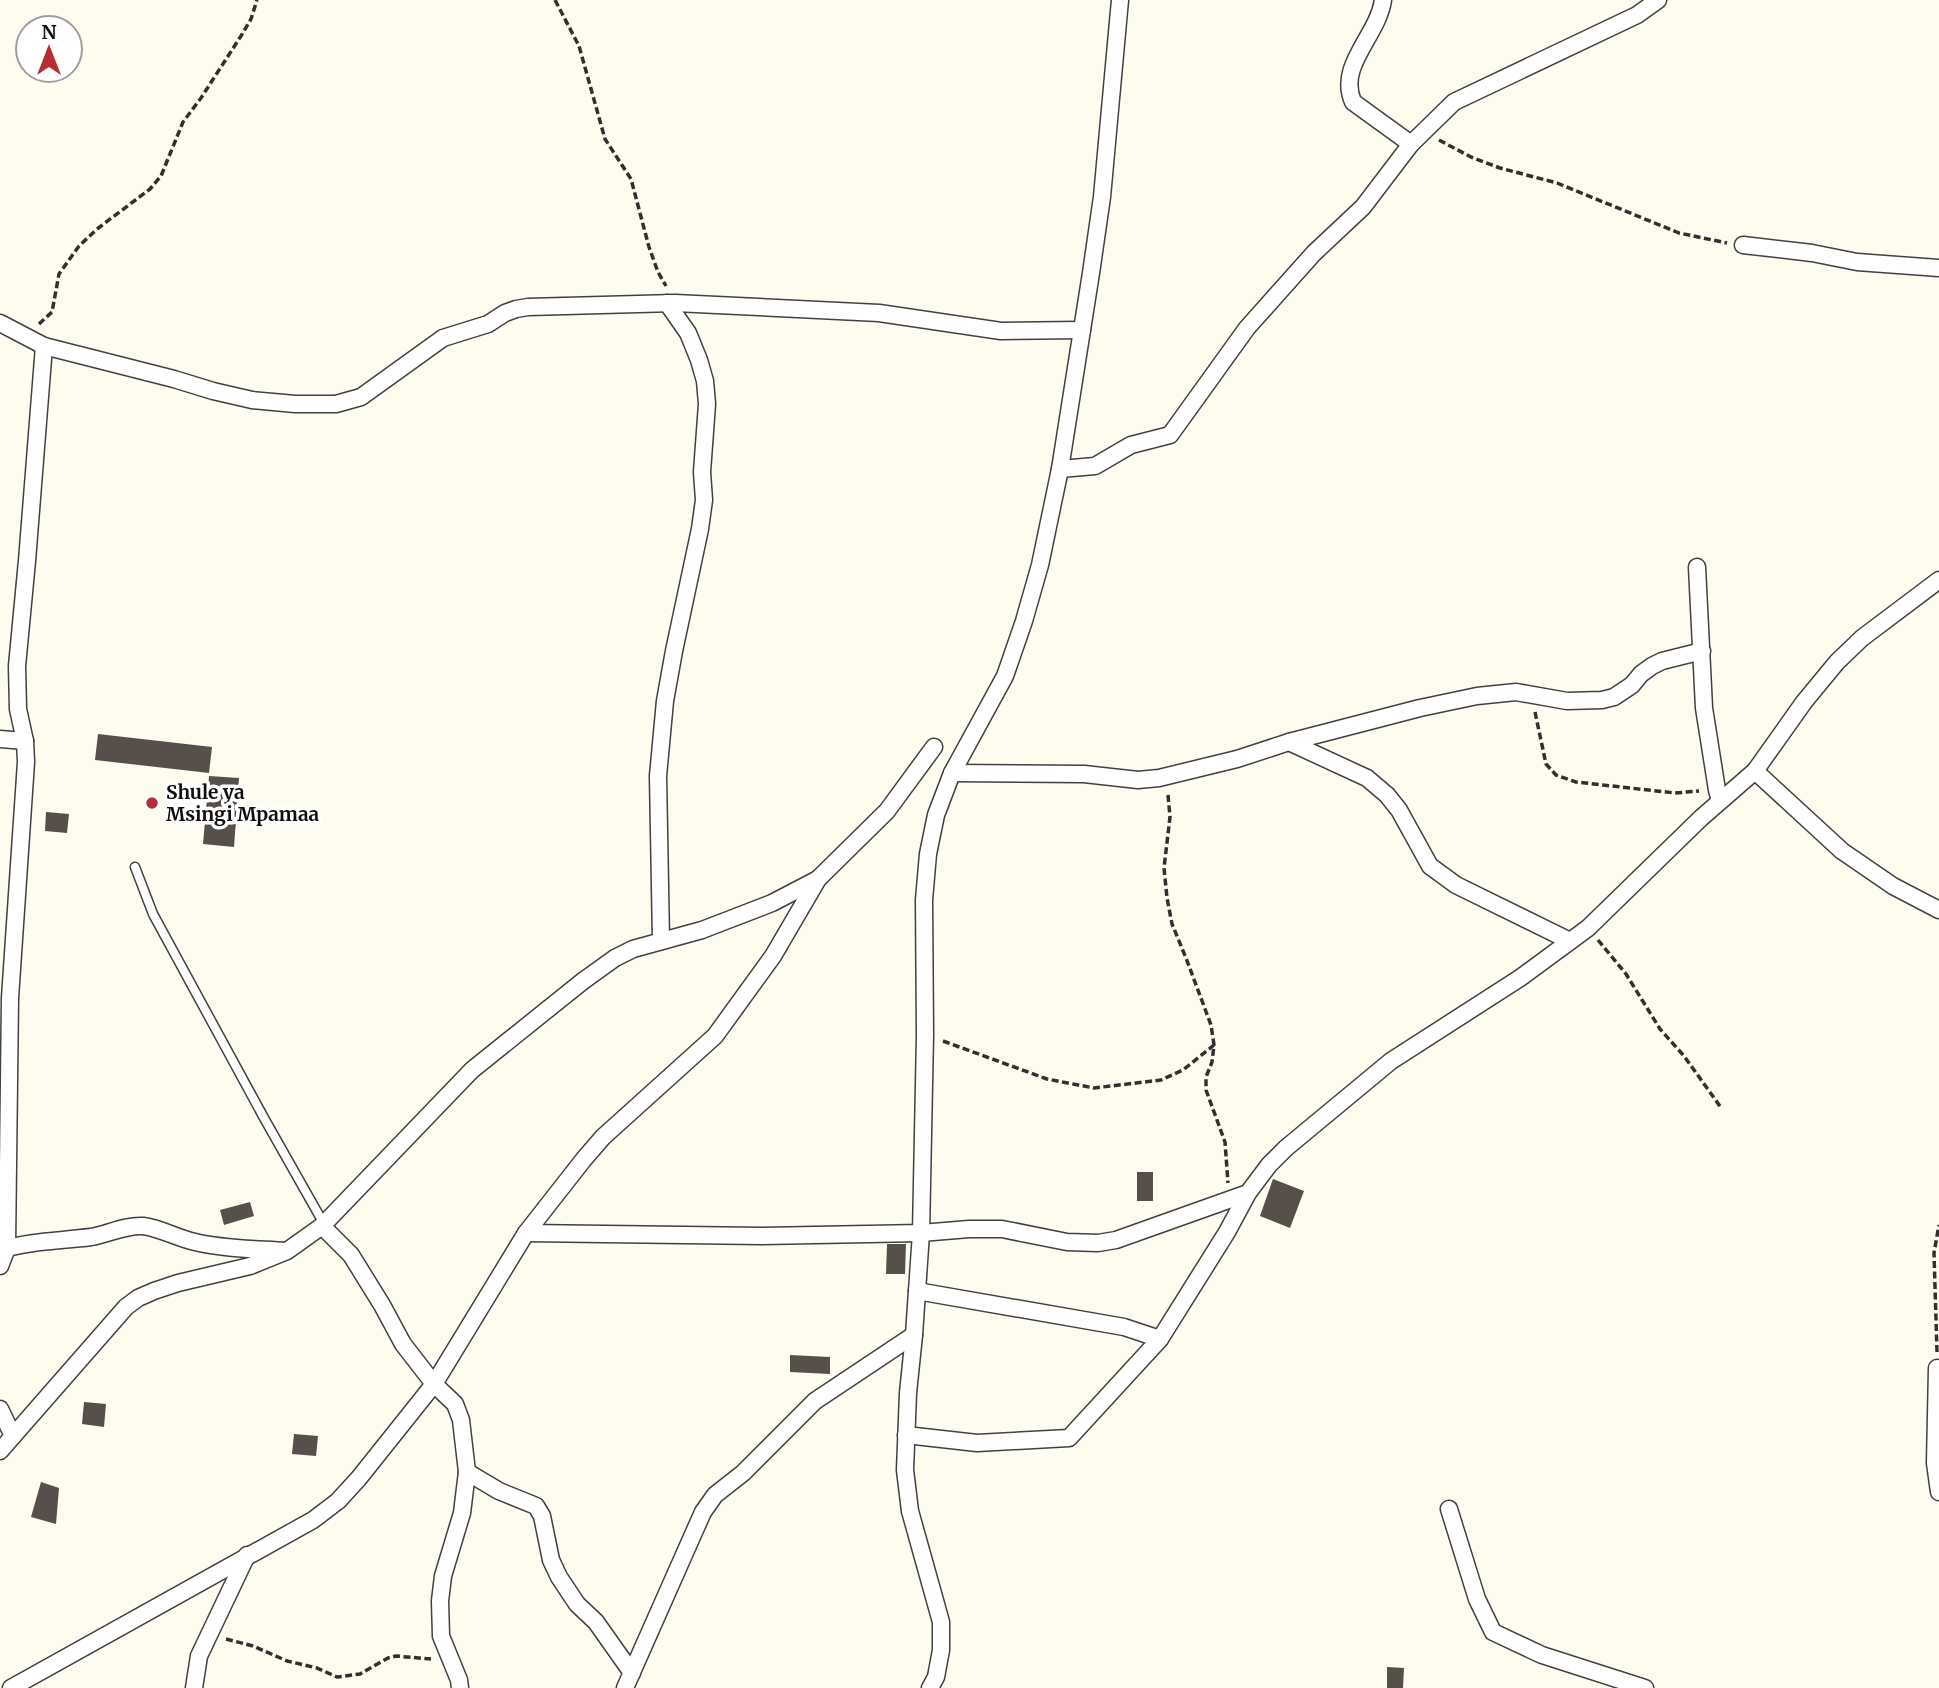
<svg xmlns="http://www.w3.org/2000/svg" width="1939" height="1688" font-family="Merriweather,serif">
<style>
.building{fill:#564f4a}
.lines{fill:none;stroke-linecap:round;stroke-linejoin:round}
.service-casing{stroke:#414141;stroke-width:11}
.minor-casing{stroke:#414141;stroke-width:19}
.path{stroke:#303030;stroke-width:3.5;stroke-dasharray:7 3.5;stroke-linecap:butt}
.service{stroke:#fff;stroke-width:8}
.minor{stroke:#fff;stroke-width:16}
.poi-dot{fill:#b62d34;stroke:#fff;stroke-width:2.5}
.labels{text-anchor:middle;stroke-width:7;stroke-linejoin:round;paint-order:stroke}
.poi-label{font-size:19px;font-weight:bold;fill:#0e0e0e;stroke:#fff;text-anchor:start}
</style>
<rect width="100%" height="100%" fill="#fefbef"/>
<g class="building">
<polygon points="98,734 212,747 209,773 95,760"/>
<polygon points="209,776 239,778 234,847 203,844"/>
<polygon points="46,812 69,814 67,833 45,831"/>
<rect x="1137" y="1172" width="16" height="29"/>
<polygon points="1273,1179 1304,1191 1290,1228 1260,1216"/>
<polygon points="250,1202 254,1216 224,1225 220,1210"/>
<polygon points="887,1244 906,1244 905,1274 886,1274"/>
<polygon points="790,1355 830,1357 830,1374 790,1372"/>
<polygon points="84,1402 106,1404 104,1427 82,1424"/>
<polygon points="294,1434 318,1436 316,1456 292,1454"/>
<polygon points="41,1482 59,1488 56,1524 31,1517"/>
<polygon points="1387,1667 1404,1668 1403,1688 1387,1688"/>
</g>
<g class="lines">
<g class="service-casing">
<polyline id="service" points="135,867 153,914 264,1118 324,1224"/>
</g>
<g class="minor-casing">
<g id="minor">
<path d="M1383,0C1378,36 1337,65 1353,102L1411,144"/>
<polyline points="1743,245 1812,253 1857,262 1939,268"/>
<polyline points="0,323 44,346 174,379 213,391 252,400 295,404 336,404 361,397 443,338 488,324 505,313 516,309 528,307 675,303 879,313 1001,331 1082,330"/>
<polyline points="1060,469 1095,466 1131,445 1170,435 1247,328 1314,253 1363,207 1411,144 1454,102 1637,15 1658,0"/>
<polyline points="1697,567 1704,708 1717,790 1720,801"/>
<polyline points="0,739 25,741"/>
<polyline points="1289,742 1367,778 1387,795 1399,810 1430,866 1456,885 1570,941"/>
<polyline points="1755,771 1842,851 1893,886 1939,910"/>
<polyline points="952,773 1084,774 1138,780 1159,778 1237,759 1289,742 1420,708 1477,696 1516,692 1567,701 1602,700 1614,697 1632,685 1641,674 1652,666 1662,661 1702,651"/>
<polyline points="661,941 658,776 665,701 674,651 700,529 704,500 702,472 707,404 705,381 699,360 688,333 667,303"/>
<polyline points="322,1226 351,1255 382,1305 403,1344 434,1384 455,1404 461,1420 467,1472 462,1513 443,1576 440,1601 441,1636 459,1680 460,1688"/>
<polyline points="526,1233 762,1236 921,1233 969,1229 1002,1229 1067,1242 1098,1243 1116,1240 1248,1193"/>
<path d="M0,1250C30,1241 60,1241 91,1237C108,1234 125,1225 143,1226C160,1228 177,1238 195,1242C224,1249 256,1249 286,1251"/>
<polyline points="0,1266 7,1248 10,998 26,762 25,741 18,709 17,666 27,561 44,346"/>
<polyline points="917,1291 1124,1327 1160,1339"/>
<polyline points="1937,1368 1935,1463 1939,1492"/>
<polyline points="0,1409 13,1436"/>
<polyline points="906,1435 977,1443 1069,1438 1160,1339 1227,1232 1248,1193 1269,1165 1286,1148 1391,1061 1520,978 1588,928 1701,818 1755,771 1804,702 1837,662 1862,638 1939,580"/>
<polyline points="0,1451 126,1307 138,1298 154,1291 178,1283 250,1266 287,1251 322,1226 472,1070 583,981 615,958 633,949 702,930 772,903 818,879"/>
<polyline points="467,1472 499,1491 536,1506 542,1516 551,1560 559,1577 577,1604 596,1622 632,1673"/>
<polyline points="1449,1509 1477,1599 1493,1632 1542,1655 1645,1688"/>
<polyline points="11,1688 313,1520 338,1501 359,1478 434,1384 526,1233 584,1159 603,1137 715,1036 773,956 818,879 887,811 934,747"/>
<polyline points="194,1688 199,1656 247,1555"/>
<polyline points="625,1688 691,1539 703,1512 715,1495 743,1473 815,1401 914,1335"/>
<polyline points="930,1688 936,1677 941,1650 941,1622 910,1511 905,1470 908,1393 914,1335 921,1233 925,1035 924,900 928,854 936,815 952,773 1005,676 1024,621 1040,565 1060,469 1091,273 1102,197 1120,0"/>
</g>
</g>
<g class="path">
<polyline points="555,0 579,46 605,139 631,179 649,247 658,272 666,286"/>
<polyline points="1439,140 1471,157 1500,168 1557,183 1679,233 1727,243"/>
<polyline points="39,324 52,312 59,274 79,246 97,229 150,189 161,176 183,122 201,98 241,36 251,19 257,0"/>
<polyline points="1535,712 1546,764 1556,775 1576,782 1675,793 1699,791"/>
<polyline points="1168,795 1170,817 1164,868 1167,898 1172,924 1186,958 1211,1025 1214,1045 1212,1062 1206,1077 1206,1090 1225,1142 1228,1183"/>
<polyline points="1598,940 1626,974 1660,1029 1684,1056 1722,1109"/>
<polyline points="943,1041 1047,1079 1094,1088 1161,1080 1183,1070 1214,1045"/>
<polyline points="1937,1352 1934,1253 1939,1225"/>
<polyline points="226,1639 253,1646 287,1661 317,1668 337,1677 360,1674 388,1658 396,1656 431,1659"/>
</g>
<use href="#service" class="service"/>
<use href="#minor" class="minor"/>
</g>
<circle class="poi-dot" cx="152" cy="803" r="7"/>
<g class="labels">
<g class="poi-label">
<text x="166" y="799">Shule ya<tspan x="166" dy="22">Msingi Mpamaa</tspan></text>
</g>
</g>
<g transform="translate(49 49)"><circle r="33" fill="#ffffff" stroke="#9f9f9f" stroke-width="2"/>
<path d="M0-5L12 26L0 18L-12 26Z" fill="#b62d34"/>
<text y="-10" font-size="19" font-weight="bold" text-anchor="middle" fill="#0e0e0e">N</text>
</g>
</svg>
